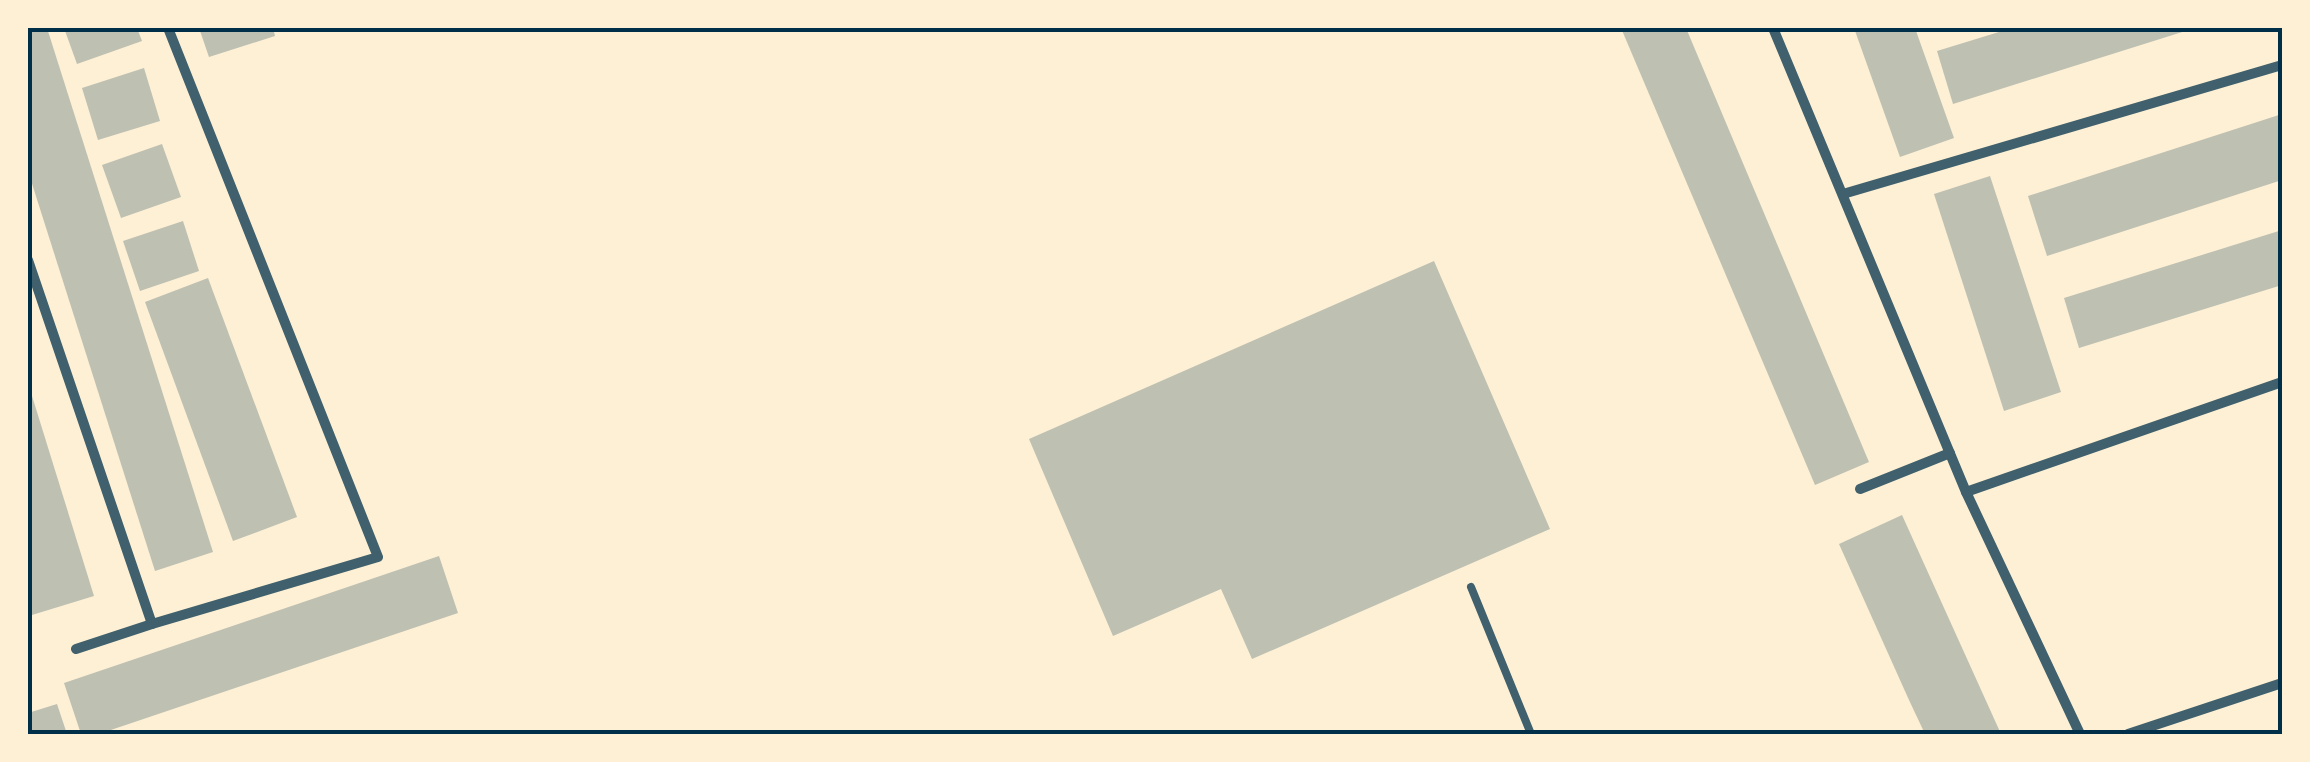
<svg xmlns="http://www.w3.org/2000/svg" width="2310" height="762" font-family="Poppins,sans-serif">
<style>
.building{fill:#bec0b2}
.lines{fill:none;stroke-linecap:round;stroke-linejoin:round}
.service{stroke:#3f606c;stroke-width:8}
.minor{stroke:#3f606c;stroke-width:10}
.neatline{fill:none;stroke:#003049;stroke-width:4}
</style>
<rect width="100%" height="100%" fill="#fdf0d5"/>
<g class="building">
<polygon points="28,28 47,28 213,552 155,571 28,171"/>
<polygon points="64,28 137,28 142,41 77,64"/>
<polygon points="199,28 273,28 275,36 209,57"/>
<polygon points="1621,28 1686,28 1869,462 1815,485"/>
<polygon points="1854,28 1915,28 1954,138 1900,157"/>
<polygon points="2012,28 2195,28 1953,104 1937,51"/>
<polygon points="144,68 160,121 98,140 82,88"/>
<polygon points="2282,114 2282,180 2047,256 2028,196"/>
<polygon points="162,144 181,197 121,218 102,165"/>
<polygon points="1990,176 2061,392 2004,411 1934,194"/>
<polygon points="183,221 199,271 140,291 123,241"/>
<polygon points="2282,230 2282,285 2079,348 2064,298"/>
<polygon points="1434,261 1550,529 1252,659 1221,589 1113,636 1029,439"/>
<polygon points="208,278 297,517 233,541 145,302"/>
<polygon points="28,383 94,596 32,615 28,601"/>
<polygon points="1902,515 2001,734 1925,734 1909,700 1839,544"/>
<polygon points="439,556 458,613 99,734 81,734 64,683"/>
<polygon points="57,704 67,734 28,734 28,713"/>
</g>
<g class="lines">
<polyline class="service" points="1471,587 1531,734"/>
<g class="minor">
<polyline points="1773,28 1966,492 2080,734"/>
<polyline points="1843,194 2282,65"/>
<polyline points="28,260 152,624"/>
<polyline points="1860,489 1950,453"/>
<polyline points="1966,492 2282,382"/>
<polyline points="76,649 152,624 378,557 168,28"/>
<polyline points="2128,734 2282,683"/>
</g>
</g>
<rect width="2310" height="762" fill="none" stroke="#fdf0d5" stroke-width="60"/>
<rect x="30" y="30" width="2250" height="702" class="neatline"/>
</svg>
